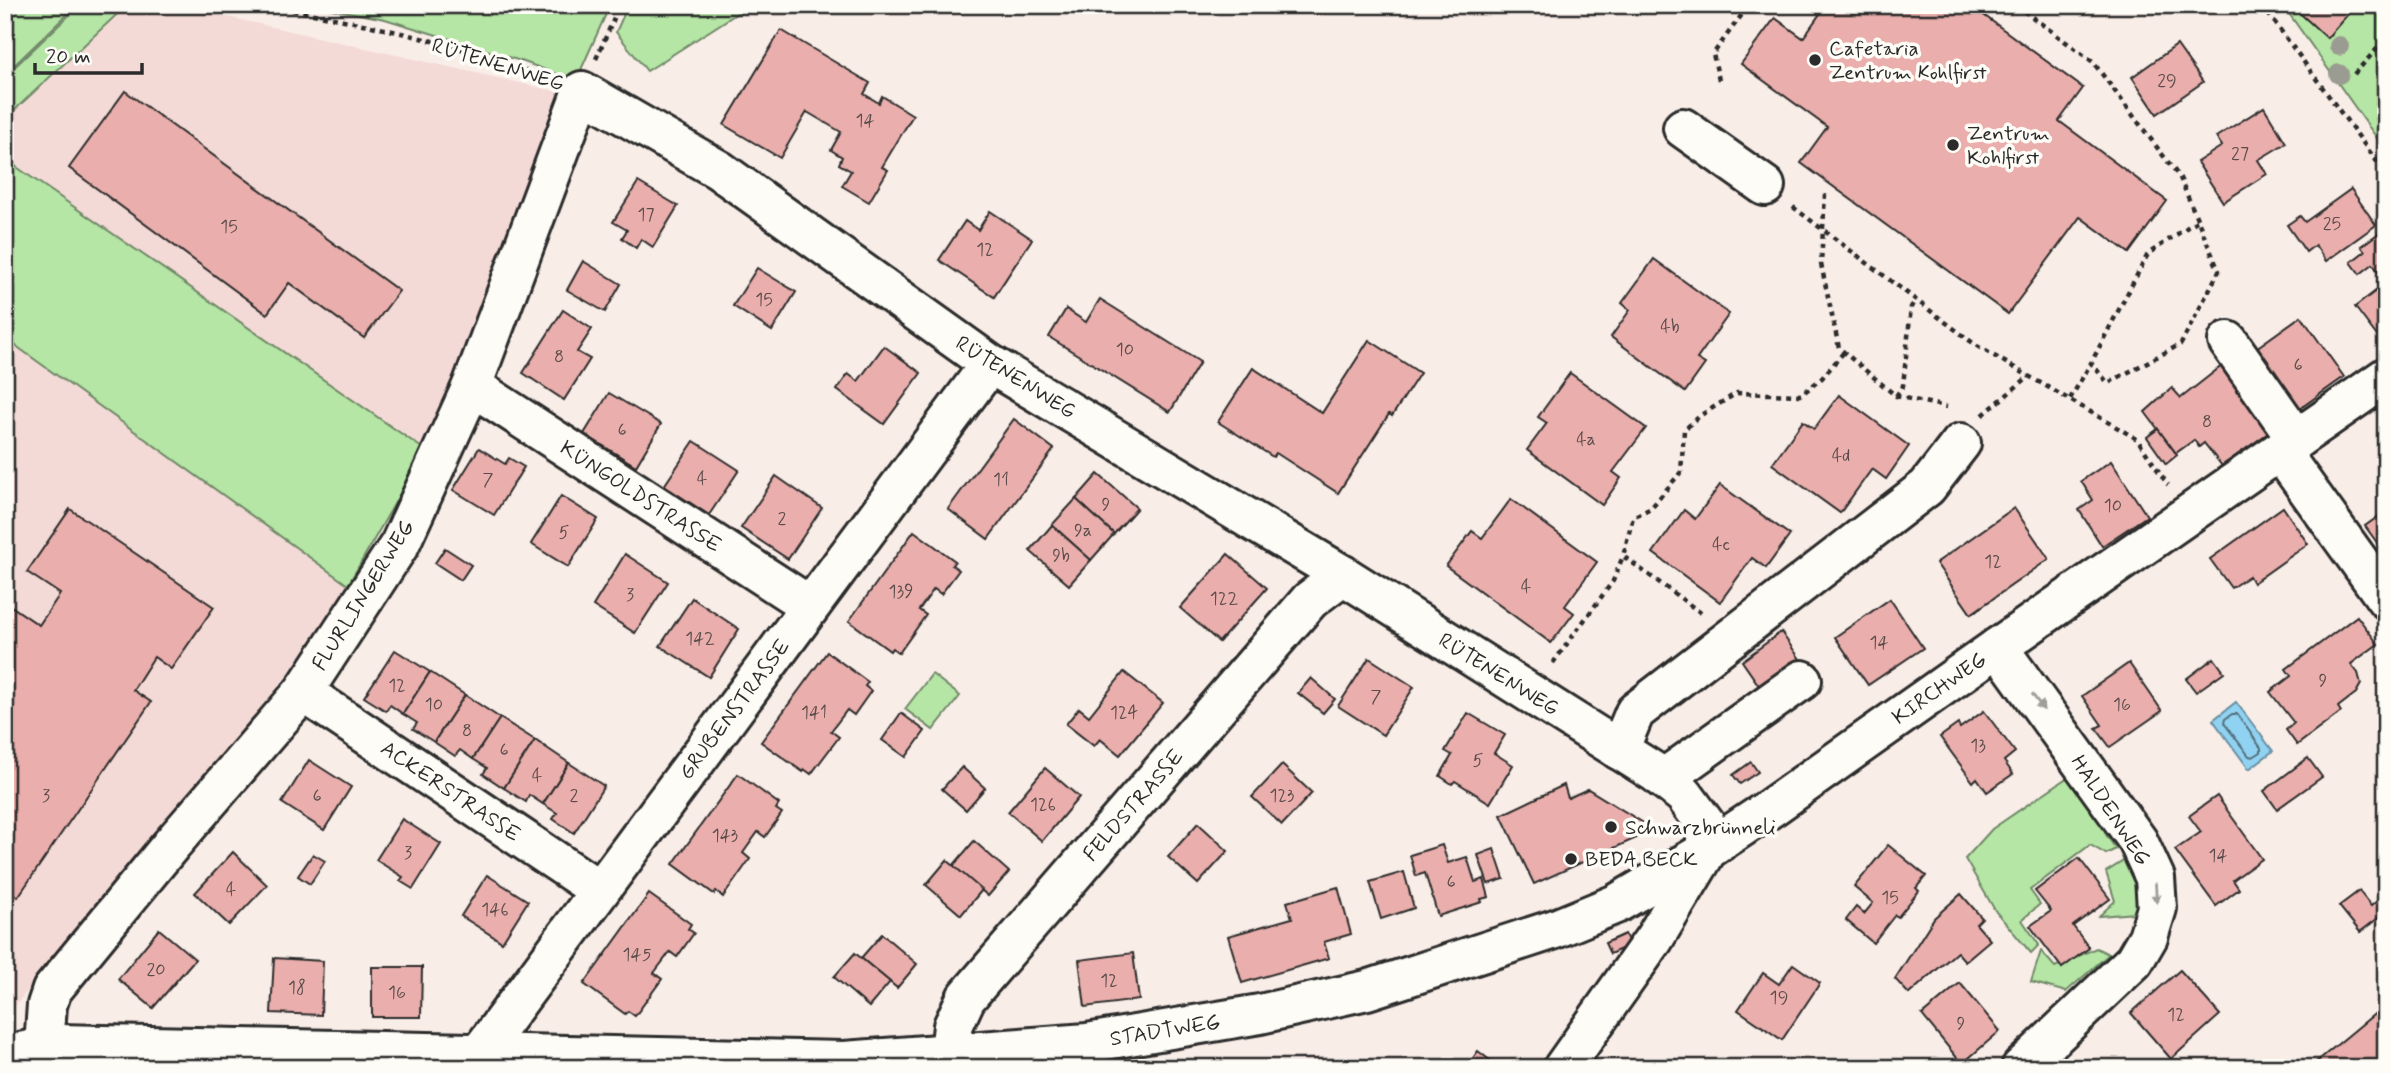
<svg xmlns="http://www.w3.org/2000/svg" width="2391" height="1073" font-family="Mynerve,sans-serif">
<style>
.built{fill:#f4dad6}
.green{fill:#b5e6a5;stroke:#708868;stroke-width:2}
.water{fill:#90d2f1;stroke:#688fa2;stroke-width:2}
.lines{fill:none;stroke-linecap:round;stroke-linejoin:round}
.shore{stroke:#536e7a;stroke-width:2}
.building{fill:#eaafac;stroke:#2b2b2b;stroke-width:2}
.minor-casing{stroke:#2b2b2b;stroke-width:44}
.path{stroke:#2b2b2b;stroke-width:4.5;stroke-dasharray:5 5;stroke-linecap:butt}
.minor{stroke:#fdfcf7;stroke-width:38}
.tree{fill:#9b9c91}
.oneway{fill:#9e9e9b}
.poi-dot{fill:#2b2b2b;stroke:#fdfcf7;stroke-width:2.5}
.labels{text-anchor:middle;stroke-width:7;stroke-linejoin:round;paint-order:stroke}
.number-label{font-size:18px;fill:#5b4c4b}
.poi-label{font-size:21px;fill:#2b2b2b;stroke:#fdfcf7;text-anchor:start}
.street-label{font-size:21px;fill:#2b2b2b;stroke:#fdfcf7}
</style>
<rect width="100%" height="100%" fill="#f9ede8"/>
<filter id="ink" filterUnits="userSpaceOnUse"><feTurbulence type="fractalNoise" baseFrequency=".0143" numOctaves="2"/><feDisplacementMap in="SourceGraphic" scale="14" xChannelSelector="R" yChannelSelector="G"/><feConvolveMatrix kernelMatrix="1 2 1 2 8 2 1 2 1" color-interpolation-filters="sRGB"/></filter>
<g filter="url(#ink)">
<g class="built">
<polygon points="129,5 175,5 564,93 435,431 425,450 5,159 5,120"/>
<polygon points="5,338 348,585 317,639 5,1018"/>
</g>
<g class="green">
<polygon points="5,5 77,5 5,74"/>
<polygon points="80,5 127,5 5,119 5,76"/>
<polygon points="311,5 610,5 576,81 524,62 385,19"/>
<polygon points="628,5 750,5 647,71 616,32"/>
<polygon points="2283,5 2386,5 2386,151"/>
<polygon points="5,159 425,450 348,585 5,338"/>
<polygon points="932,674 960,696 933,730 905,709"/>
<polygon points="2071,775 2109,829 2105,833 2116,849 2106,854 2090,845 2030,890 2040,904 2022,920 2039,945 2031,953 1996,912 1965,859 1992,829"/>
<path d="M2125,860C2137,880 2138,890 2136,913L2099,916L2115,901L2106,872Z"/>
<polygon points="2096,948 2109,954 2066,992 2031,982 2041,951 2055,967"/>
</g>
<polygon class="water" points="2236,702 2273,751 2249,769 2213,720"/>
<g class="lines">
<polygon class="shore" points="2232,714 2237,714 2261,748 2261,752 2253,757 2249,756 2224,723 2225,719"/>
</g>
<g class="building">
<polygon points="1826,5 1970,5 2083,88 2059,121 2167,201 2129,253 2080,217 2008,314 1801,163 1827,127 1741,64 1775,18 1803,38"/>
<polygon points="2291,5 2356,5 2327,38"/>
<polygon points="781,30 870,83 864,94 879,103 882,96 913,115 882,167 888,170 869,202 842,186 851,171 839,164 842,157 831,150 841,132 807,112 780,158 724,125"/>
<polygon points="2177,45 2203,82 2157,114 2132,77"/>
<polygon points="125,91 399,291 364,338 289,283 267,314 69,168"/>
<polygon points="2264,107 2286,143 2258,160 2267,174 2223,202 2197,162 2222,146 2216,137"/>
<polygon points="638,182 678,206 653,247 641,239 636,248 622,238 627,230 613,222"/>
<polygon points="2351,189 2376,225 2326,261 2315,245 2306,252 2287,225 2300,216 2305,222"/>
<polygon points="990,211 1032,239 994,297 939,260 965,221 978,230"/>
<polygon points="2386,228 2386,272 2381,276 2373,264 2360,274 2351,262 2365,251 2361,246"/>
<polygon points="1654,259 1729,314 1697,359 1705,364 1685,392 1611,337 1630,310 1622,303"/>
<polygon points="583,261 621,284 605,312 567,290"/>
<polygon points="757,268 796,292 772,331 733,306"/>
<polygon points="2386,283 2386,348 2355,307"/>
<polygon points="1100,299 1200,362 1170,412 1049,337 1066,309 1086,322"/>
<polygon points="563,310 592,329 577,352 590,359 564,400 523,373"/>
<polygon points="2301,316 2344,377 2295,412 2252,351"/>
<polygon points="1369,340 1420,373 1392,416 1389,414 1338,493 1276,453 1273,457 1218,422 1253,368 1322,413"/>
<polygon points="884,346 921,373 884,424 837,390 848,374 858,381"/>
<polygon points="2223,365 2271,431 2222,466 2204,443 2199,447 2194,440 2176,453 2145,412 2172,388 2181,398"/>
<polygon points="1570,373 1646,428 1613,472 1621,478 1602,505 1527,450 1547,423 1538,417"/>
<polygon points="609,393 661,424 636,466 584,434"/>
<polygon points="1839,395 1909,446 1886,479 1872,469 1840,513 1772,464 1803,421 1814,429"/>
<polygon points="1014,419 1054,449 988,539 948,509"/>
<polygon points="2158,429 2177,455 2166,464 2147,437"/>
<polygon points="694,441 739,470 709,515 664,486"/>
<polygon points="479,448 505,464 509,458 524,467 494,515 453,490"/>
<polygon points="2111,461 2147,516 2102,546 2079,510 2093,500 2081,481"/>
<polygon points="1098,474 1137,508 1114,534 1076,499"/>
<polygon points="776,476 822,508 788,559 741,528"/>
<polygon points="1720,485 1790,535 1766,568 1752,558 1720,602 1653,553 1684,510 1695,519"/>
<polygon points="561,496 598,519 568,567 531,544"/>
<polygon points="1076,499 1114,534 1091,560 1052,525"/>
<polygon points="1511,499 1597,562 1565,606 1574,613 1551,643 1446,566 1472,531 1482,538"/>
<polygon points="2283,507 2308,544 2253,583 2249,576 2231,588 2210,559"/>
<polygon points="2014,508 2049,559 1971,614 1936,563"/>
<polygon points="70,509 214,607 171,669 154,657 133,690 151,702 18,897 5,889 5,602 39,625 60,594 27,572"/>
<polygon points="2386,511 2386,555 2365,526"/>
<polygon points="1052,525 1091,560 1069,585 1030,551"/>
<polygon points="914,531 955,561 952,565 959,570 941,594 934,589 919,610 926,615 899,653 892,648 890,651 849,621"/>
<polygon points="445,548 471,565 461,580 435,563"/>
<polygon points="625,554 668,582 635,633 593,606"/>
<polygon points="1228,554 1267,588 1219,642 1180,608"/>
<polygon points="692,598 739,629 709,677 660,646"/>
<polygon points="1890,599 1923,648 1868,685 1835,637"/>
<polygon points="2357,616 2378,644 2351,664 2358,673 2361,684 2356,693 2338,707 2341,712 2297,745 2286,730 2294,723 2270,692 2291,676 2286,669"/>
<polygon points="1781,632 1800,659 1760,687 1742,661"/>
<polygon points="395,650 430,672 403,714 390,705 386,711 364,697"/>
<polygon points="827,652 868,682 865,686 871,691 854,715 847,710 831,731 839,737 811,774 804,769 803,772 761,742"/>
<polygon points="1369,658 1414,687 1383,735 1338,706"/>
<polygon points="2214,658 2224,672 2196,692 2186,679"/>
<polygon points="2129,663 2162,711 2110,747 2096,728 2102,725 2082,696"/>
<polygon points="430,672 465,695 434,742 413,729 417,723 403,714"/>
<polygon points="1124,672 1163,703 1120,755 1100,739 1094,746 1066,724 1079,708 1089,716"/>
<polygon points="1311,678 1335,699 1323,713 1298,693"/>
<polygon points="465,695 500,718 473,759 460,750 455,756 434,742"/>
<polygon points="1984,711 2015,752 2004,761 2013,774 1987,792 1977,778 1973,782 1940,737 1958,724 1960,728"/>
<polygon points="901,713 925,731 906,757 882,740"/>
<polygon points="1468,713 1505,735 1494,753 1513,765 1490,803 1455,781 1452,784 1440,776 1452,755 1445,751"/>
<polygon points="500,718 535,740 504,788 483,774 487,768 473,759"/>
<polygon points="535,740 569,763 543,804 529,795 526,802 504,788"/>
<polygon points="2308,758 2322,777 2277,809 2264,791"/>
<polygon points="309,760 351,787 324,830 282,803"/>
<polygon points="1751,762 1758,772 1740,784 1733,775"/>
<polygon points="569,763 604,786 574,833 553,819 557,813 543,804"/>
<polygon points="1282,765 1312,793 1282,825 1252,797"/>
<polygon points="962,767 985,788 966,810 942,789"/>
<polygon points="1045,768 1079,797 1042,841 1008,812"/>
<polygon points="738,774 779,804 776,809 782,813 765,837 758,832 743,853 750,859 723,897 716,891 714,894 673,864"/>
<polygon points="1564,785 1568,798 1588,789 1645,824 1643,835 1534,884 1501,815"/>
<polygon points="2217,796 2262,859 2233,880 2239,889 2216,906 2175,850 2201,832 2189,816"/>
<polygon points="402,819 441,844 413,889 400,881 403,877 376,860"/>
<polygon points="1198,823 1228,851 1198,884 1168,857"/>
<polygon points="974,841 1009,872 988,896 953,866"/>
<polygon points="1442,845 1448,863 1467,857 1475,882 1484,879 1489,897 1481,899 1482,902 1438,916 1425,873 1416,876 1410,855"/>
<polygon points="1888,845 1926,876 1916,888 1919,891 1898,917 1895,915 1873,943 1846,920 1856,907 1864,914 1873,903 1854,887"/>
<polygon points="1494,849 1504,879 1488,884 1478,855"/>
<polygon points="233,852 267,885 229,925 195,893"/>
<polygon points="313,854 325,861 310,884 298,876"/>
<polygon points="2079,858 2110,899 2073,926 2089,948 2062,968 2030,926 2051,911 2035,891"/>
<polygon points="947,860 982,890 961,915 926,885"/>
<polygon points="1404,872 1414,908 1381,919 1370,882"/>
<polygon points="487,875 528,901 502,942 461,916"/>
<polygon points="1338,887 1351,934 1324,942 1329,958 1242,983 1228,936 1292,918 1287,902"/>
<polygon points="2359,891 2371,906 2384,895 2386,898 2386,912 2360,932 2339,906"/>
<polygon points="649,894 691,924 688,929 694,933 677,957 670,952 654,973 662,979 635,1016 628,1011 625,1014 584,984"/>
<polygon points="1961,894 1982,918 1976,924 1990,940 1965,961 1957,952 1909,994 1895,979 1934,918"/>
<polygon points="159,929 195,959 153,1008 118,979"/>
<polygon points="882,934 917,964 897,988 861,958"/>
<polygon points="1625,934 1630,945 1610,954 1605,943"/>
<polygon points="855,953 890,982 869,1007 834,977"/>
<polygon points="1133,953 1139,1000 1085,1007 1079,960"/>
<polygon points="274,958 323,961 321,1015 271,1013"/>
<polygon points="1793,964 1820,983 1782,1040 1738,1010 1763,973 1779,984"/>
<polygon points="372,967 422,967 421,1017 372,1017"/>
<polygon points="2180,970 2220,1015 2171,1059 2131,1013"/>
<polygon points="1960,983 2000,1031 1962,1064 1922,1015"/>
<polygon points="2384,1006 2386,1068 2309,1068"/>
<polygon points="1478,1051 1500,1068 1466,1068"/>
</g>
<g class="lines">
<g class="minor-casing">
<g id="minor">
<polyline points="1683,128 1765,186"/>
<polyline points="2228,341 2297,439"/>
<polyline points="472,386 810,606"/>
<polyline points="2280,451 2386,599"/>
<polyline points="1998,647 2138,841 2155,878 2157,908 2148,937 2134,961 2021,1068"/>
<polyline points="303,692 599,890"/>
<polyline points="1619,750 1635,712 1927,487 1961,443"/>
<polyline points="1663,779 1802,680"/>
<polyline points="44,1046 47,1005 52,990 171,845 303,692 400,544 472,386 582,91 719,170 990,364 1343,575 1656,773 1684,795 1706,825 1706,851"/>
<polyline points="950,1053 953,1026 966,998 1310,600 1343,575"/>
<polyline points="479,1054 990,364"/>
<polyline points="5,1055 58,1044 844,1061 1087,1043 1260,1014 1367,990 1555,929 1616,904 1706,851 1772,807 1998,647 2386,377"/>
<polyline points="1563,1068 1654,939 1704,856"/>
</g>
</g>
<g class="path">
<path d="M263,5C359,21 456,43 547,78"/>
<polyline points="2016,5 2093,62 2180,178 2219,271 2181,344 2108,383 2091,363 2148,254 2198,220"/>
<polyline points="2262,5 2386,174"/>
<polyline points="2376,5 2386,14"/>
<polyline points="596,59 620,5"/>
<polyline points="2354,74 2386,39"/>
<polyline points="1719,80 1713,54 1749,5"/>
<polyline points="1825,194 1821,264 1839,348 1896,396 1947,407"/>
<polyline points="1793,207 1977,346 2137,439 2168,485"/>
<polyline points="1896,396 1903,386 1911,307 1916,300"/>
<polyline points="2070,399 2091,363"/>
<polyline points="1983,415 2029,376"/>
<polyline points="1701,613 1623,556 1633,517 1651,508 1681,472 1684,430 1701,415 1737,393 1801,395 1822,378 1844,352"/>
<polyline points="1553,663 1613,581 1623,556"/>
</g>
<use href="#minor" class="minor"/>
</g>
<g class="tree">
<circle cx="2339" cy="46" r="10"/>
<circle cx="2339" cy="74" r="10"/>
</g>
<defs><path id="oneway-solid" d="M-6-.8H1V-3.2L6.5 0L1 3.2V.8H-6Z" transform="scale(1.75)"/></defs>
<g class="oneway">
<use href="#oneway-solid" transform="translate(2038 702) rotate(54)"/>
<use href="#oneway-solid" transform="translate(2156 893) rotate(87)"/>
</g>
</g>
<g class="poi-dot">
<circle cx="1815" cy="60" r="7"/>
<circle cx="1953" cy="145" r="7"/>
<circle cx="1611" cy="827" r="7"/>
<circle cx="1571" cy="859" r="7"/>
</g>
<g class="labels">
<g class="number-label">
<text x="2167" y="86">29</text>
<text x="865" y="126">14</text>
<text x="2240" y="159">27</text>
<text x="646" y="220">17</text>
<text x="2332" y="229">25</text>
<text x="229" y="232">15</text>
<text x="985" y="255">12</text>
<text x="764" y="305">15</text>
<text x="1670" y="332">4b</text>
<text x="1125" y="355">10</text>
<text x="559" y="362">8</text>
<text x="2298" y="370">6</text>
<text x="2207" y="427">8</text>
<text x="622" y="435">6</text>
<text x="1586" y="445">4a</text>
<text x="1841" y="461">4d</text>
<text x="702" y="484">4</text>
<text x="488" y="485">7</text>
<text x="1001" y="485">11</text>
<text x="1106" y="510">9</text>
<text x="2113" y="511">10</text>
<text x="782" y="524">2</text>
<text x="1083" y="536">9a</text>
<text x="564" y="538">5</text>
<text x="1721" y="550">4c</text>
<text x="1061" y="561">9b</text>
<text x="1993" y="567">12</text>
<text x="1526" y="592">4</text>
<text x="901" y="597">139</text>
<text x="630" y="600">3</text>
<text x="1224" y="604">122</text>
<text x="700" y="644">142</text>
<text x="1879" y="648">14</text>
<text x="2323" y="686">9</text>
<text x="397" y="691">12</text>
<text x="1376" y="702">7</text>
<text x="434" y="710">10</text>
<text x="2122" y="710">16</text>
<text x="814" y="718">141</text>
<text x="1124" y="718">124</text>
<text x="467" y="736">8</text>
<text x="1978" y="751">13</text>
<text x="504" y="755">6</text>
<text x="1478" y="766">5</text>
<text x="537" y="781">4</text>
<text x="46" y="801">3</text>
<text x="317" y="801">6</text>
<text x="574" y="801">2</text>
<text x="1282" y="801">123</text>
<text x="1043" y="810">126</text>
<text x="725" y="841">143</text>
<text x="408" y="858">3</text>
<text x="2218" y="861">14</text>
<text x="1451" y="887">6</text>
<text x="231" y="895">4</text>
<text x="1890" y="903">15</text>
<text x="495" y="915">146</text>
<text x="637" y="960">145</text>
<text x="156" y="975">20</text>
<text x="1109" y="986">12</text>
<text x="297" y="993">18</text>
<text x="397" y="998">16</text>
<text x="1779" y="1003">19</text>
<text x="2176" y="1020">12</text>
<text x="1961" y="1029">9</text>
</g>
<g class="poi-label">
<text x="1829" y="55">Cafetaria<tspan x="1829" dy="24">Zentrum Kohlfirst</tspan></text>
<text x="1967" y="140">Zentrum<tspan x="1967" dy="24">Kohlfirst</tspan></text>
<text x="1625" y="834">Schwarzbrünneli</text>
<text x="1585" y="866">BEDA BECK</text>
</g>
<g class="street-label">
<text transform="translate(498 64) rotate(17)" y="7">RÜTENENWEG</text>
<text transform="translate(1016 377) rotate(32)" y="7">RÜTENENWEG</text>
<text transform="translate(641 496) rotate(33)" y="7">KÜNGOLDSTRASSE</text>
<text transform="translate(363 595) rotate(-58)" y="7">FLURLINGERWEG</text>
<text transform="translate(1499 674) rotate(32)" y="7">RÜTENENWEG</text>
<text transform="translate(1939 688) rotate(-35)" y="7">KIRCHWEG</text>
<text transform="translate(734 709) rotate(-53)" y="7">GRUBENSTRASSE</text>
<text transform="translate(451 791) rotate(34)" y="7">ACKERSTRASSE</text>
<text transform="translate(1133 805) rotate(-49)" y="7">FELDSTRASSE</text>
<text transform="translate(2111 810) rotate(57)" y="7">HALDENWEG</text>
<text transform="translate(1165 1030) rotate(-9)" y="7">STADTWEG</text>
</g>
</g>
<rect width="2391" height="1073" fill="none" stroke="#fdfcf7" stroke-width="28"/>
<rect x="14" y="14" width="2363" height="1045" fill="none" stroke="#2b2b2b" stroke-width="2.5" filter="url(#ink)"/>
<path d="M35 63v10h107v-10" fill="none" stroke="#2b2b2b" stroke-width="3.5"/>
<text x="46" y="63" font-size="21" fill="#2b2b2b" stroke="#fdfcf7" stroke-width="5" paint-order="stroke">20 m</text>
</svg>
